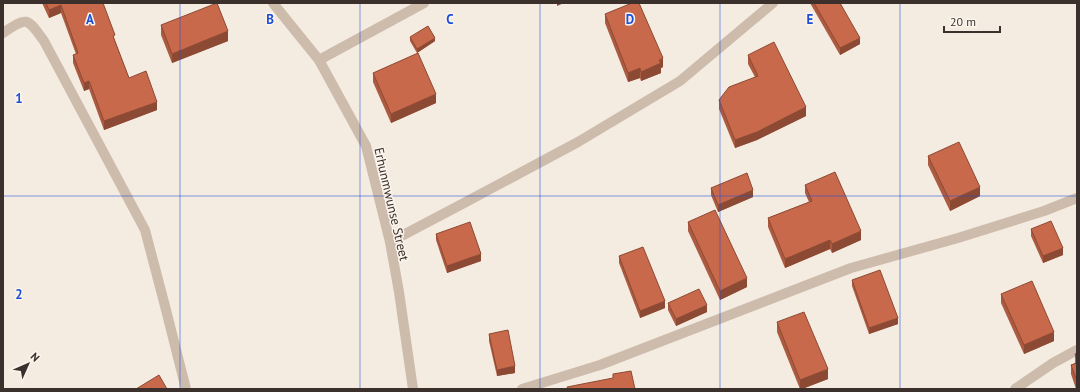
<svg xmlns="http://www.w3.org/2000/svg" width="1080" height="392" font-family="'PT Sans',sans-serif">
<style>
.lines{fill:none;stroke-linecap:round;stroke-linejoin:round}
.minor{stroke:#cdbbac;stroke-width:10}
.wall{fill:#ac5a40}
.shaded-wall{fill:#8c4a34}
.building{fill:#c8694b;stroke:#8c4a34}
.grid{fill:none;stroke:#1d4ed8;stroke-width:1;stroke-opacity:0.55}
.labels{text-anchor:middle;stroke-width:3;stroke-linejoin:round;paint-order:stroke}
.street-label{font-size:13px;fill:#3b302b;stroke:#fbf5ee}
.grid-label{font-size:13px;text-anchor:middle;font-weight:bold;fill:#1d4ed8;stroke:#fbf5ee;stroke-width:3;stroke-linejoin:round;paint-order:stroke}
</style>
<rect width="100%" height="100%" fill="#f4ebe1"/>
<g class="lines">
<g class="minor">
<polyline points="273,3 319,60 366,146 390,242 399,292 413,389"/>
<path d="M3,33C28,16 27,18 44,41L145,230L165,306L186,389"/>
<polyline points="319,60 424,3"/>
<polyline points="390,242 464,203 578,142 680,81 773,3"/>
<polyline points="522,389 600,365 851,268 958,238 1044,211 1077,198"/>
<polyline points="1015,389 1053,363 1077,350"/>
</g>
</g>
<g class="wall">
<polygon points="42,3 103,3 115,41 129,78 157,110 104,130 89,89 84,91 73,63 73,55 76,54 61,13 49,18"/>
<polygon points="810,3 840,3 860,44 840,55"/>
<polygon points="605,14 663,67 661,68 661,73 641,81 640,78 628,82 605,23"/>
<polygon points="161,25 228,41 172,63 161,35"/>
<polygon points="410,37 435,41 417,53 410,41"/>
<polygon points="748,55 806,116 757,140 735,148 719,109 719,100 755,77 748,64"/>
<polygon points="373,73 436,103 391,123 373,82"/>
<polygon points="928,156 980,196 950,211 928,165"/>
<polygon points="805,185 861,240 832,253 830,249 785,268 768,227 768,218 809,202 805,193"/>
<polygon points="711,188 753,197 718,212 711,195"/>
<polygon points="688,222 747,287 720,300 688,231"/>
<polygon points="1031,229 1063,255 1043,263 1031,236"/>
<polygon points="436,234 481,261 447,273 436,240"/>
<polygon points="619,256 665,308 640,318 619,263"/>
<polygon points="852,280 898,324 869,334 852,286"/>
<polygon points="1001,294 1054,341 1024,354 1001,303"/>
<polygon points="668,303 707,312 676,326 668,310"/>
<polygon points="777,322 828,379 802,389 800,389 777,332"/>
<polygon points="489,334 515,373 497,376 489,341"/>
<polygon points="1077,353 1077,389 1076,389 1071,374 1071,365 1075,363 1075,354"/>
</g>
<g class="shaded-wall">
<polygon points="557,3 564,3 557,6"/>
<polygon points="61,5 61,13 49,18 49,10"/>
<polygon points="228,31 228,41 172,63 172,54"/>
<polygon points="435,38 435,41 417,53 417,49"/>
<polygon points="860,38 860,44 840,55 840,48"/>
<polygon points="663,58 663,67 661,68 661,73 641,81 641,72"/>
<polygon points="640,68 640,78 628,82 628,73"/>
<polygon points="89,81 89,89 84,91 84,83"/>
<polygon points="436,94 436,103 391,123 391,114"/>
<polygon points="157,102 157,110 104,130 104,121"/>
<polygon points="806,107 806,116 757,140 735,148 735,140"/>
<polygon points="980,187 980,196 950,211 950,201"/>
<polygon points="753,190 753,197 718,212 718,205"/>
<polygon points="861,231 861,240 832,253 832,244"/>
<polygon points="830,240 830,249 785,268 785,259"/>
<polygon points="1063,248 1063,255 1043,263 1043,256"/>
<polygon points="481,254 481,261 447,273 447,266"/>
<polygon points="747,278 747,287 720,300 720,291"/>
<polygon points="665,301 665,308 640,318 640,311"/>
<polygon points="707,305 707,312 676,326 676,319"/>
<polygon points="898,318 898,324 869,334 869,328"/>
<polygon points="1054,332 1054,341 1024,354 1024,345"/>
<polygon points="515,366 515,373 497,376 497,370"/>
<polygon points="828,369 828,379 802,389 800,389 800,380"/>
</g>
<g class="building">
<polygon points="46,3 103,3 115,35 113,36 129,78 146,71 157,102 104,121 89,81 84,83 73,55 78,53 61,5 49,10"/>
<polygon points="217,3 228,31 172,54 161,25"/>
<polygon points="632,3 639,3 663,58 659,60 661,63 641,72 640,68 628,73 605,14"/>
<polygon points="814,3 840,3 860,38 840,48"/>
<polygon points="428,26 435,38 417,49 410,37"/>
<polygon points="774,42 806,107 757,132 735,140 719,100 729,87 758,76 748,55"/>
<polygon points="418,53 436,94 391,114 373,73"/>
<polygon points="959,142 980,187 950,201 928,156"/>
<polygon points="835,172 861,231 832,244 830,240 785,259 768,218 812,201 805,185"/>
<polygon points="747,173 753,190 718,205 711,188"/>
<polygon points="715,210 747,278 720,291 688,222"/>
<polygon points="1051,221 1063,248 1043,256 1031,229"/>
<polygon points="470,222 481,254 447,266 436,234"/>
<polygon points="643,247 665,301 640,311 619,256"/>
<polygon points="880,270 898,318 869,328 852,280"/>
<polygon points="1032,281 1054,332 1024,345 1001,294"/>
<polygon points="699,289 707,305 676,319 668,303"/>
<polygon points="804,312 828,369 800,380 777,322"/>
<polygon points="508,330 515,366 497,370 489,334"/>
<polygon points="1077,353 1077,360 1075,354"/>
<polygon points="1077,363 1077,381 1071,365"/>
<polygon points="631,371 635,389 568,389 567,387 613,378 613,374"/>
<polygon points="159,375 167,389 136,389"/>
</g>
<path class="grid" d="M180,3V389M360,3V389M540,3V389M720,3V389M900,3V389M3,196H1077"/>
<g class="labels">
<g class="street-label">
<text transform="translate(392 204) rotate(77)" y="5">Erhunmwunse Street</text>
</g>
</g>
<g class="grid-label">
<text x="90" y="24">A</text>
<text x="270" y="24">B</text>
<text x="450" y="24">C</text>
<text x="630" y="24">D</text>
<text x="810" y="24">E</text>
<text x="19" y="103">1</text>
<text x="19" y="299">2</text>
</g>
<rect width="1080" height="392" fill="none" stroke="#3b302b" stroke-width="8"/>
<g transform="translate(28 364) rotate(45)" stroke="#fbf5ee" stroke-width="3" paint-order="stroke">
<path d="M0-3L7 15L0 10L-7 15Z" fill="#3b302b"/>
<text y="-6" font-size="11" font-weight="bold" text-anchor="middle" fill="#3b302b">N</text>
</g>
<path d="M944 26v6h56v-6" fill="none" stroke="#3b302b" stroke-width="2"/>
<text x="950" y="26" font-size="12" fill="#3b302b" stroke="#fbf5ee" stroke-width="3" paint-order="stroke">20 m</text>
</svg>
